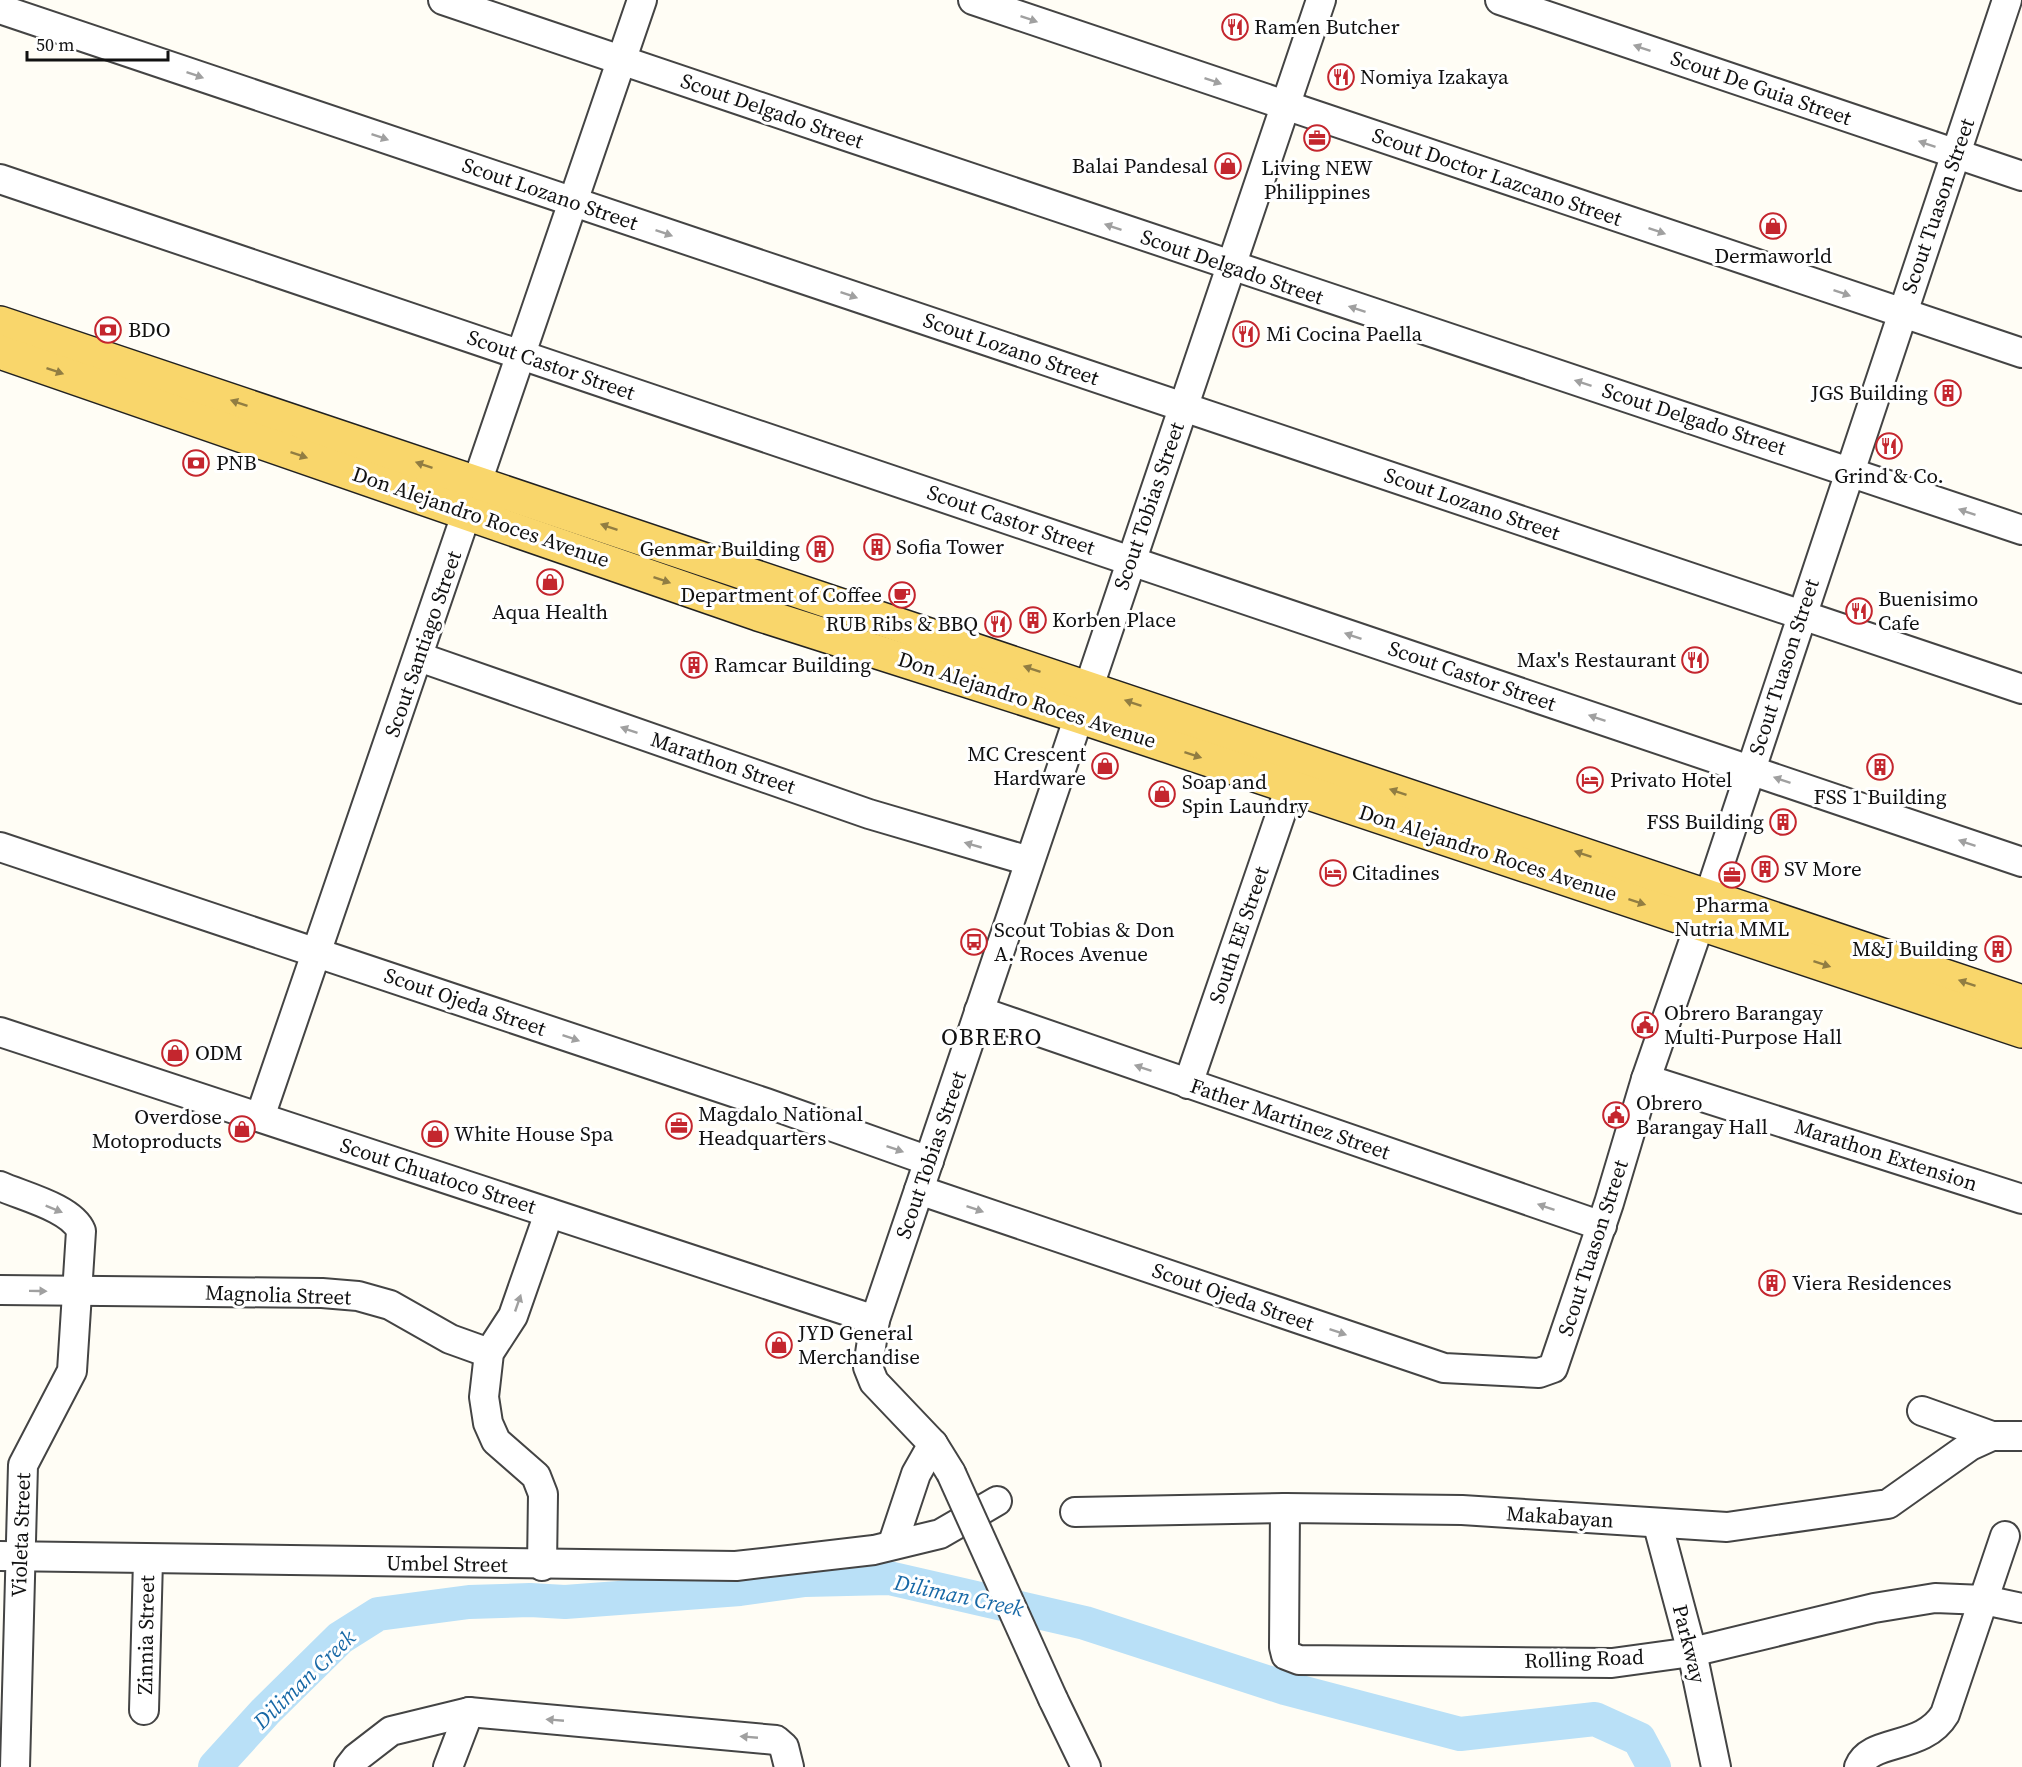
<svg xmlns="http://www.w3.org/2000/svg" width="2022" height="1767" font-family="'Source Serif 4',serif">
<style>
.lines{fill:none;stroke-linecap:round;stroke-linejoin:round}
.river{stroke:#b9e0f7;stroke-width:34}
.minor-casing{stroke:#444;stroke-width:32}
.major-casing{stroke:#222;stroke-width:36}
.minor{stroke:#fff;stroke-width:28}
.major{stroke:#f9d66b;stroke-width:33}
.minor-bridge-casing{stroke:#444;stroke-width:32;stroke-linecap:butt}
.minor-bridge{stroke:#fff;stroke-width:28}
.oneway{fill:#a0a0a0}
.oneway2{fill:#917d42}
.labels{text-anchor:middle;stroke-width:6;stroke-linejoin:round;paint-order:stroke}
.poi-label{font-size:21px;fill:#111;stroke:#fff;text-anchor:start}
.street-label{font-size:21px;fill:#111;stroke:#fff}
.water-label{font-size:22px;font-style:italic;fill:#1768a6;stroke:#fff}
.quarter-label{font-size:24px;letter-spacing:1.5px;fill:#111;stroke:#fff}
</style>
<rect width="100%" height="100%" fill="#fffdf5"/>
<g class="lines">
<polyline class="river" points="215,1767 265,1712 340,1638 378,1614 469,1602 530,1600 565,1602 740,1589 805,1580 889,1578 1085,1623 1285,1688 1460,1734 1595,1719 1639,1739 1654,1767"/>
<g class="minor-casing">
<g id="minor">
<path d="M443,0C969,178 1496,354 2022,530"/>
<polyline points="973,0 2022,353"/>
<polyline points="1500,0 2022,176"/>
<polyline points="0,9 2022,689"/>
<polyline points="0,179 2022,862"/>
<polyline points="419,657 869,814 1029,861"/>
<polyline points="0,847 766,1103 929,1161"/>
<polyline points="979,1011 1602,1226"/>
<polyline points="0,1032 875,1320"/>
<polyline points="1646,1079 2022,1199"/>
<polyline points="1188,1084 1290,787"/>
<polyline points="260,1117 642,0"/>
<path d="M0,1186C22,1196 72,1208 81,1231L72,1371L23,1465L15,1767"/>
<polyline points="919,1190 1444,1368 1539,1373 1553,1368 1609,1203 1646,1079 1700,923 2007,0"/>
<polyline points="0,1290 322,1293 358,1296 390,1305 450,1339 489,1353"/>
<polyline points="1922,1411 1992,1436"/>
<polyline points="951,1473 933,1444 874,1382 868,1367 875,1320 1321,0"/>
<polyline points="1285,1508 1284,1647 1286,1655 1299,1660 1612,1663 1692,1652 1874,1608 1935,1598 1984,1600 2022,1608"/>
<polyline points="1075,1512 1285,1508 1462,1510 1727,1527 1888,1504 1970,1446 1992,1436 2022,1436"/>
<polyline points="1655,1523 1659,1529 1692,1652 1716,1767"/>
<polyline points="893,1543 916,1474 933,1444"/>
<polyline points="0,1556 736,1566 874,1550 940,1534 997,1501"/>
<polyline points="542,1566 543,1494 536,1476 496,1441 488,1423 484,1397 489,1353 513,1316 549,1213"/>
<polyline points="1053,1699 1086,1767"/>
<polyline points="144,1710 148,1560"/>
<polyline points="349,1767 356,1758 391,1731 469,1712 776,1740 784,1747 789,1767"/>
<polyline points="448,1767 469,1712"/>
<path d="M1859,1767C1870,1738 1923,1751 1945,1714L2005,1536"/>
</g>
</g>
<g class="major-casing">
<g id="major">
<polyline points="0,323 2022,1002"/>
<polyline points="0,352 758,614 1078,716 2022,1031"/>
</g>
</g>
<use href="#minor" class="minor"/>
<use href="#major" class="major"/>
<g class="minor-bridge-casing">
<polyline id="minor-bridge" points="951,1473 1053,1699"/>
</g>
<use href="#minor-bridge" class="minor-bridge"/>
</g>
<defs><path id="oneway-solid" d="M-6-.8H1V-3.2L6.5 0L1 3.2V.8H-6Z" transform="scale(1.5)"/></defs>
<g class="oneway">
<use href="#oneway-solid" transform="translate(1029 19) rotate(19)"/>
<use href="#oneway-solid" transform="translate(1642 48) rotate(-161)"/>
<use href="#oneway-solid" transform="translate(195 75) rotate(19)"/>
<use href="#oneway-solid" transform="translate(1213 81) rotate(19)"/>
<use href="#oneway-solid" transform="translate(380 137) rotate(19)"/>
<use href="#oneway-solid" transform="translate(1927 144) rotate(-161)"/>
<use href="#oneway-solid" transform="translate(1113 227) rotate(-161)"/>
<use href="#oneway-solid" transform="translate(1657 231) rotate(19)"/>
<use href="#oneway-solid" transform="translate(664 233) rotate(19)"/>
<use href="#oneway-solid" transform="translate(1842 293) rotate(19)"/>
<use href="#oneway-solid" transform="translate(849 295) rotate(19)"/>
<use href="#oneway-solid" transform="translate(1357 309) rotate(-162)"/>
<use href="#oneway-solid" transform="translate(1583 383) rotate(-162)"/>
<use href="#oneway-solid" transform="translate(1967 512) rotate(-161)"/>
<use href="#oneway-solid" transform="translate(1353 636) rotate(-161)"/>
<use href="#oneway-solid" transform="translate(1597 718) rotate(-161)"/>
<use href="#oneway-solid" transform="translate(629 730) rotate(-161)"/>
<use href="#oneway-solid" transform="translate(1782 780) rotate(-161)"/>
<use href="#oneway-solid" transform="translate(1967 843) rotate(-161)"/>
<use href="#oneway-solid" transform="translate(973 845) rotate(-164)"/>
<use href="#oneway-solid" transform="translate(571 1038) rotate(19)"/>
<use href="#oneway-solid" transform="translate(1143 1068) rotate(-161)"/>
<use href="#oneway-solid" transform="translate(895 1149) rotate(19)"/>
<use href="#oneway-solid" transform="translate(1546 1207) rotate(-161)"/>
<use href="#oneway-solid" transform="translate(54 1209) rotate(22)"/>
<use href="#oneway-solid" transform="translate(975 1209) rotate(19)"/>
<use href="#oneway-solid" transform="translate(38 1291) rotate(1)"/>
<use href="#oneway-solid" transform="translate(518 1303) rotate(-71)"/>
<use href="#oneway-solid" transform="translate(1338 1332) rotate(19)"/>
<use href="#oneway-solid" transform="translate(555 1720) rotate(-175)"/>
<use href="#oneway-solid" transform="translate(749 1737) rotate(-175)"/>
</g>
<g class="oneway2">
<use href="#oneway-solid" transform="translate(55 371) rotate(19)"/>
<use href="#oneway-solid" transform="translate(239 403) rotate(-161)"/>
<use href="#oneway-solid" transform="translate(299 455) rotate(19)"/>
<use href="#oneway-solid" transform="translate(424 465) rotate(-161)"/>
<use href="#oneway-solid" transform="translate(609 527) rotate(-161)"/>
<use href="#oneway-solid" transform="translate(662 580) rotate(19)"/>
<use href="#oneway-solid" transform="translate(1032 669) rotate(-161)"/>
<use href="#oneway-solid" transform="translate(1133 703) rotate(-161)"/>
<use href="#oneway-solid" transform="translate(1193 755) rotate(18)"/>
<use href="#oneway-solid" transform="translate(1398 792) rotate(-161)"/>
<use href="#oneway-solid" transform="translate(1583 854) rotate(-161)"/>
<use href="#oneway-solid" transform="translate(1637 902) rotate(18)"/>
<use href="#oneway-solid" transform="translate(1822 964) rotate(18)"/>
<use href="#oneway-solid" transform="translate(1967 983) rotate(-161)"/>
</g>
<defs>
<g id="restaurant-ring" transform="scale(1.35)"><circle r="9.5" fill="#fff" stroke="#c4262e" stroke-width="1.5"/><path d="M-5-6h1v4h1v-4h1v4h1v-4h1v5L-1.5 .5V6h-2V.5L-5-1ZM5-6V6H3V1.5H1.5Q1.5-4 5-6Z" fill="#c4262e"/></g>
<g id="office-ring" transform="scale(1.35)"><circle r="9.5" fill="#fff" stroke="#c4262e" stroke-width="1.5"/><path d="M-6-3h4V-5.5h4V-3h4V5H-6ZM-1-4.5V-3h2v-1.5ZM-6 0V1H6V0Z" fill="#c4262e"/></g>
<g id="shop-ring" transform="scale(1.35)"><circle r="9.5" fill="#fff" stroke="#c4262e" stroke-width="1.5"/><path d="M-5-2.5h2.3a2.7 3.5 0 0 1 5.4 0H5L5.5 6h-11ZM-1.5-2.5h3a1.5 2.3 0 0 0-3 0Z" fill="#c4262e"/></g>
<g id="bank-ring" transform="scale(1.35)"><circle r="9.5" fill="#fff" stroke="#c4262e" stroke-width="1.5"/><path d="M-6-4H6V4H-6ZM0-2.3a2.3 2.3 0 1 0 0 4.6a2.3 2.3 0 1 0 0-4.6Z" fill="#c4262e"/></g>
<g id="building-ring" transform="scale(1.35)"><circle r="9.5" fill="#fff" stroke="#c4262e" stroke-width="1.5"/><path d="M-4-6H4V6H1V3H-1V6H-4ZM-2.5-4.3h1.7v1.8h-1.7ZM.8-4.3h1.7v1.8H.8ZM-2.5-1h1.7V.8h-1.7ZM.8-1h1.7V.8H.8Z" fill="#c4262e"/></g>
<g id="cafe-ring" transform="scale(1.35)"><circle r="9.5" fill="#fff" stroke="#c4262e" stroke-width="1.5"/><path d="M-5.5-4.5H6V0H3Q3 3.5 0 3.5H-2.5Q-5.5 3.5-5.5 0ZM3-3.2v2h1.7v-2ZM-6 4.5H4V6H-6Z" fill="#c4262e"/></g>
<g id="hotel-ring" transform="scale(1.35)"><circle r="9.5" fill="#fff" stroke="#c4262e" stroke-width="1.5"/><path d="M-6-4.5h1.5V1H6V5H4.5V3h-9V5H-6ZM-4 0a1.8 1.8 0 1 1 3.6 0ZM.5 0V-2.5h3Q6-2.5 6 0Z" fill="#c4262e"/></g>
<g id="bus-ring" transform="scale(1.35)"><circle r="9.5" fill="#fff" stroke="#c4262e" stroke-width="1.5"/><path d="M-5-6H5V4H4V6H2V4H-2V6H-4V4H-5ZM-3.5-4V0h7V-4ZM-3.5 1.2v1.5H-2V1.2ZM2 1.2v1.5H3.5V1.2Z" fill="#c4262e"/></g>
<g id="civic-ring" transform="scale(1.35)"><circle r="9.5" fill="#fff" stroke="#c4262e" stroke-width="1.5"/><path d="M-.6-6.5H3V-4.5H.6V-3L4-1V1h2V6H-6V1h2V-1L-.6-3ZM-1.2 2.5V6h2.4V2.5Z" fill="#c4262e"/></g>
</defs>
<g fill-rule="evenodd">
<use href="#restaurant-ring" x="1235" y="27"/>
<use href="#restaurant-ring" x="1341" y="77"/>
<use href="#office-ring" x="1317" y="138"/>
<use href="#shop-ring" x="1228" y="166"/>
<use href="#shop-ring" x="1773" y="226"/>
<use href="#bank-ring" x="108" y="330"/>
<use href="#restaurant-ring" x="1246" y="334"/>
<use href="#building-ring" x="1948" y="393"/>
<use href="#restaurant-ring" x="1889" y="446"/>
<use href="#bank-ring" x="196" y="463"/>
<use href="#building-ring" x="877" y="547"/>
<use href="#building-ring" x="820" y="549"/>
<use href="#shop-ring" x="550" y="582"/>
<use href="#cafe-ring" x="902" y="595"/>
<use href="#restaurant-ring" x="1859" y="611"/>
<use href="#building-ring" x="1033" y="620"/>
<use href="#restaurant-ring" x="998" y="624"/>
<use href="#restaurant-ring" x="1695" y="660"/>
<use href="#building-ring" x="694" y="665"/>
<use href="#shop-ring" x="1105" y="766"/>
<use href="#building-ring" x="1880" y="767"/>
<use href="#hotel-ring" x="1590" y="780"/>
<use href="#shop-ring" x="1162" y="794"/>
<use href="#building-ring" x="1783" y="822"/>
<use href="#building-ring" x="1765" y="869"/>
<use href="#hotel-ring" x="1333" y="873"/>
<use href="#office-ring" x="1732" y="875"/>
<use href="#bus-ring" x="974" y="942"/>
<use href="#building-ring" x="1998" y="949"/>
<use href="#civic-ring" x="1645" y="1025"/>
<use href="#shop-ring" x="175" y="1053"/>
<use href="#civic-ring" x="1616" y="1115"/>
<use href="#office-ring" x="679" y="1126"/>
<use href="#shop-ring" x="242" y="1129"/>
<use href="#shop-ring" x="435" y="1134"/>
<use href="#building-ring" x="1772" y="1283"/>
<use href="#shop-ring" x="779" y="1345"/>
</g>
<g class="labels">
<g class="poi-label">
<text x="1254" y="34">Ramen Butcher</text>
<text x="1360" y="84">Nomiya Izakaya</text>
<text x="1208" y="173" text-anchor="end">Balai Pandesal</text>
<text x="1317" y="175" text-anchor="middle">Living NEW<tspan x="1317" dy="24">Philippines</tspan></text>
<text x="1773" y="263" text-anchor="middle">Dermaworld</text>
<text x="128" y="337">BDO</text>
<text x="1266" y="341">Mi Cocina Paella</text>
<text x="1928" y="400" text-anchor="end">JGS Building</text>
<text x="216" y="470">PNB</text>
<text x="1889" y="483" text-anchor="middle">Grind &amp; Co.</text>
<text x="896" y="554">Sofia Tower</text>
<text x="800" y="556" text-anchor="end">Genmar Building</text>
<text x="882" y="602" text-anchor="end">Department of Coffee</text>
<text x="1878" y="606">Buenisimo<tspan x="1878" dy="24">Cafe</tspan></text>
<text x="550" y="619" text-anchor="middle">Aqua Health</text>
<text x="1052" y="627">Korben Place</text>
<text x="978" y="631" text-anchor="end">RUB Ribs &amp; BBQ</text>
<text x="1676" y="667" text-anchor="end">Max's Restaurant</text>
<text x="714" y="672">Ramcar Building</text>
<text x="1086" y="761" text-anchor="end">MC Crescent<tspan x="1086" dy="24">Hardware</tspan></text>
<text x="1610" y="787">Privato Hotel</text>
<text x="1182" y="789">Soap and<tspan x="1182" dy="24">Spin Laundry</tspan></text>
<text x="1880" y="804" text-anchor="middle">FSS 1 Building</text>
<text x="1764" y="829" text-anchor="end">FSS Building</text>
<text x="1784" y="876">SV More</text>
<text x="1352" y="880">Citadines</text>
<text x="1732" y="912" text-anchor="middle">Pharma<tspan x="1732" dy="24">Nutria MML</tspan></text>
<text x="994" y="937">Scout Tobias &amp; Don<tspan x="994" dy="24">A. Roces Avenue</tspan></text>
<text x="1978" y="956" text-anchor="end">M&amp;J Building</text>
<text x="1664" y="1020">Obrero Barangay<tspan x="1664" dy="24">Multi-Purpose Hall</tspan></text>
<text x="195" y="1060">ODM</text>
<text x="1636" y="1110">Obrero<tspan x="1636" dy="24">Barangay Hall</tspan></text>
<text x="698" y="1121">Magdalo National<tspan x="698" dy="24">Headquarters</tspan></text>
<text x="222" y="1124" text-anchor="end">Overdose<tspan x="222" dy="24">Motoproducts</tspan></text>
<text x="454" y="1141">White House Spa</text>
<text x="1792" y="1290">Viera Residences</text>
<text x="798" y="1340">JYD General<tspan x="798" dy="24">Merchandise</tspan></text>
</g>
<g class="street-label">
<text transform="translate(1761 88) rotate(19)" y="7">Scout De Guia Street</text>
<text transform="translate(772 111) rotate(19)" y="7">Scout Delgado Street</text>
<text transform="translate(1497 177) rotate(19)" y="7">Scout Doctor Lazcano Street</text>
<text transform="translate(550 194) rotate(19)" y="7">Scout Lozano Street</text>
<text transform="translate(1938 206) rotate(-71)" y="7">Scout Tuason Street</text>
<text transform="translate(1232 267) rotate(19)" y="7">Scout Delgado Street</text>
<text transform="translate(1011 349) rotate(19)" y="7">Scout Lozano Street</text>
<text transform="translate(551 365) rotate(19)" y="7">Scout Castor Street</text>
<text transform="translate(1694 419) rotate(18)" y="7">Scout Delgado Street</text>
<text transform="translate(1472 504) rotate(19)" y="7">Scout Lozano Street</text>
<text transform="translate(1149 506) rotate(-71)" y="7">Scout Tobias Street</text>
<text transform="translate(481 517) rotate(19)" y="7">Don Alejandro Roces Avenue</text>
<text transform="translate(1011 520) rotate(19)" y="7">Scout Castor Street</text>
<text transform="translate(423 644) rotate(-71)" y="7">Scout Santiago Street</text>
<text transform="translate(1784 667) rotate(-72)" y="7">Scout Tuason Street</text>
<text transform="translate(1472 676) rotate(19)" y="7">Scout Castor Street</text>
<text transform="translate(1027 700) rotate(18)" y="7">Don Alejandro Roces Avenue</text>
<text transform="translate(723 763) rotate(19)" y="7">Marathon Street</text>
<text transform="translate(1488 853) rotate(18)" y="7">Don Alejandro Roces Avenue</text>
<text transform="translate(1239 935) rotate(-71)" y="7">South EE Street</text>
<text transform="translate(465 1002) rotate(19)" y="7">Scout Ojeda Street</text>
<text transform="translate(1290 1119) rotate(19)" y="7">Father Martinez Street</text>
<text transform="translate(931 1155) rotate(-71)" y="7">Scout Tobias Street</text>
<text transform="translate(1886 1155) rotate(18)" y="7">Marathon Extension</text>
<text transform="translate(438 1176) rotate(18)" y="7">Scout Chuatoco Street</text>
<text transform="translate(1593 1248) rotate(-72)" y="7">Scout Tuason Street</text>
<text transform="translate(278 1295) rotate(2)" y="7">Magnolia Street</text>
<text transform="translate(1233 1297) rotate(19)" y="7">Scout Ojeda Street</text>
<text transform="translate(1560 1517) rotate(4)" y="7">Makabayan</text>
<text transform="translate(21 1535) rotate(-88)" y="7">Violeta Street</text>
<text transform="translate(447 1564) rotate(1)" y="7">Umbel Street</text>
<text transform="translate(146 1635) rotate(-89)" y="7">Zinnia Street</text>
<text transform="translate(1689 1644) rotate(76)" y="7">Parkway</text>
<text transform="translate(1584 1659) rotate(-2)" y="7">Rolling Road</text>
</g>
<g class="water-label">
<text transform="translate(959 1595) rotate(12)" y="8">Diliman Creek</text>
<text transform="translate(304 1679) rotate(-44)" y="8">Diliman Creek</text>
</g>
<g class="quarter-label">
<text x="992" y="1045">OBRERO</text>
</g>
</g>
<path d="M27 51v9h141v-9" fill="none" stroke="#111111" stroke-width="3"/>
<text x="36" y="51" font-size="18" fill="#111111" stroke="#ffffff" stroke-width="4.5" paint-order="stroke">50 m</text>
</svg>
